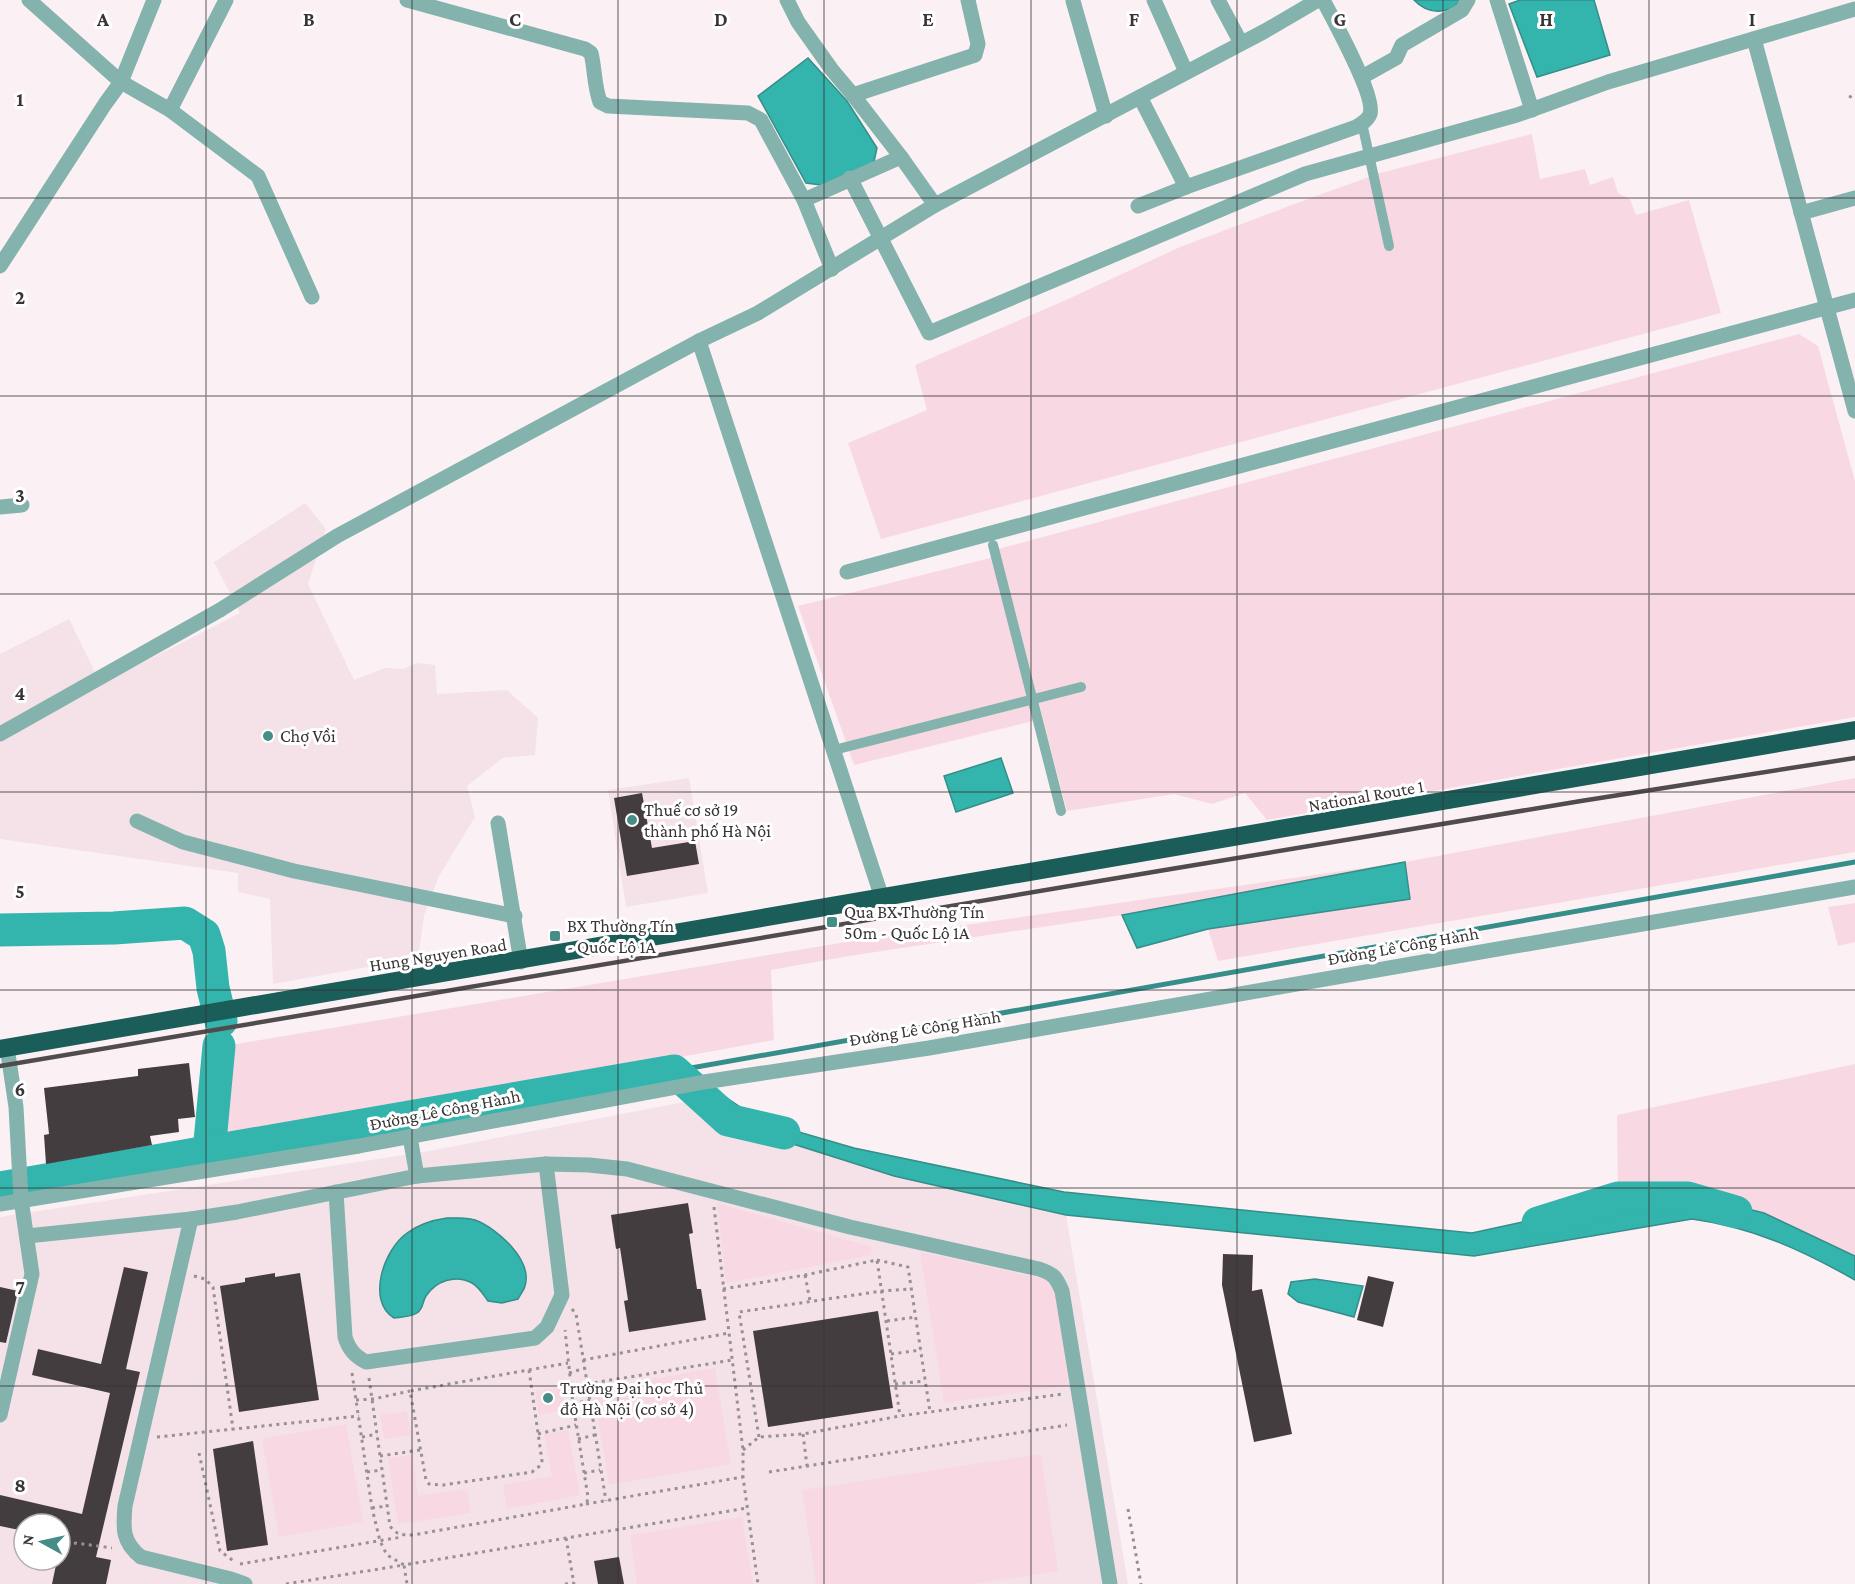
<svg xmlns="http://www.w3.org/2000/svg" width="1855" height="1584" font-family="'Crimson Pro',serif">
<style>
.built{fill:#f4e2e8;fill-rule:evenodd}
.green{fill:#f8d9e3}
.water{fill:#33b4ac;stroke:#358e89;stroke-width:1.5}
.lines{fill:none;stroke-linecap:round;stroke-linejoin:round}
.stream{stroke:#358e89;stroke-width:5}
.river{stroke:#33b4ac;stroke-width:33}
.building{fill:#443d3f}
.path{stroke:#989193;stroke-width:3;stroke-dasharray:3 4.5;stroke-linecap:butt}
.lane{stroke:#84b2ad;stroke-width:10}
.street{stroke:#84b2ad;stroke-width:15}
.highway{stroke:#1b5d59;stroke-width:18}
.rail{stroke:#504b4c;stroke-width:4.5}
.grid{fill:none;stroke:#393536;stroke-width:1.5;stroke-opacity:0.55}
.poi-dot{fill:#468d87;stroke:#fff;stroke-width:2}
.labels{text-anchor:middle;stroke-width:6;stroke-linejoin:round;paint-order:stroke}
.poi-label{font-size:18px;fill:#393536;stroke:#fff;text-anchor:start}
.street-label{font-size:18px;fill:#393536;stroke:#fff}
.grid-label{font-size:20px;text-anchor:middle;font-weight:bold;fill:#393536;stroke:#fff;stroke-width:6;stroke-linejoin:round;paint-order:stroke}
</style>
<rect width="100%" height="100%" fill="#fbf1f4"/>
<g class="built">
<polygon points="305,503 326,529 308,584 354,680 385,668 403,669 417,663 435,665 437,694 507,690 538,718 535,755 503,758 467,786 475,817 439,876 424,916 418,958 273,984 270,899 238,892 238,873 0,839 0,654 69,619 101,684 240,613 214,562"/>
<polygon points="689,778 708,893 626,907 608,790"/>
<path d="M710,1097L749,1130L894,1176L1066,1215L1128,1584H0V1217L429,1151ZM24,1524H60V1560H24Z"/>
</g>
<g class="green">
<polygon points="1532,134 1540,179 1585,169 1590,185 1613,177 1618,193 1630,199 1636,215 1689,200 1721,313 881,539 848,443 927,410 915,365 1066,300 1180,247 1305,200 1380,173"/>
<polygon points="1799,334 1818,346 1855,481 1855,717 1267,820 1245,793 1212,804 1174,794 1067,811 998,549"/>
<polygon points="994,557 1037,720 854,765 798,606"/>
<polygon points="1855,778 1855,852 1218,961 1208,929 1137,948 1122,915 849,956 771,970 774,1040 222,1141 206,1049 846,942 1405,862"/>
<polygon points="1855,903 1855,942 1838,946 1828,907"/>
<polygon points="1855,1064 1855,1256 1764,1213 1708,1199 1618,1201 1617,1115"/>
<polygon points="717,1203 872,1247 871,1255 726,1283"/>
<polygon points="920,1252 1045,1279 1057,1287 1071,1385 944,1403"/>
<polygon points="715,1368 731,1464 609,1485 593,1389"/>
<polygon points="561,1387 566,1410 539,1415 535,1392"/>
<polygon points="407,1411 411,1435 384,1439 380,1415"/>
<polygon points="346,1424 363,1522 279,1537 262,1439"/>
<polygon points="568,1430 580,1495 507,1509 503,1485 552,1476 544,1434"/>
<polygon points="1041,1454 1058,1571 974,1584 816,1584 802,1490"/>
<polygon points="412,1455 418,1496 467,1489 471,1513 398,1524 388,1458"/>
<polygon points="742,1517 753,1584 637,1584 630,1535"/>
</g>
<g class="water">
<path d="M1414,0H1461C1448,16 1427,14 1414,0Z"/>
<polygon points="1520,0 1594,0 1610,55 1537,77 1509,4"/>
<polygon points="808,58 847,101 877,148 874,162 821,185 806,183 758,96"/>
<polygon points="1001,758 1013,793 956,812 944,776"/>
<polygon points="1405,862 1410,899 1208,929 1137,948 1122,915"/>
<path d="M724,1096L761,1121L854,1148L1064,1192L1472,1233L1618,1201L1708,1199L1764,1213L1855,1256V1280C1802,1250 1752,1227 1692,1219L1474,1256L1066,1215L894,1176L749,1130L710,1097Z"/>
<path d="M447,1218C456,1218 466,1217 475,1220C497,1228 533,1260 525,1286C524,1290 520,1295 518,1299L502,1303L488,1301C483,1294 479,1287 472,1283C455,1274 436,1281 426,1296C422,1302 424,1308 417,1313C411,1317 402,1317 394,1318C366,1301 384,1249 407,1233C419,1224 433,1220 447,1218Z"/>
<polygon points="1315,1279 1363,1286 1354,1317 1298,1302 1288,1294 1291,1282"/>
</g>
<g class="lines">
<polyline class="stream" points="674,1071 1855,862"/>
<g class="river">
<polyline points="0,930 114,928 185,923 204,935 209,951 213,988 221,1021"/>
<polyline points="209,1152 219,1046"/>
<polyline points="0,1188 674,1071 728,1120 784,1133"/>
<polyline points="1538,1223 1618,1198 1688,1198 1736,1212"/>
</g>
</g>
<g class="building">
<polygon points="642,793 652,848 695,841 699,864 627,876 614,798"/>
<polygon points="189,1063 195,1117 178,1119 179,1132 150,1136 152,1145 46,1164 44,1135 49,1134 44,1088 138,1076 138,1069"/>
<polygon points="688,1203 693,1233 689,1234 697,1289 701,1289 706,1320 629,1332 624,1301 628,1300 620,1248 616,1249 611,1215"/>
<polygon points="1223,1254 1253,1255 1252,1291 1262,1289 1292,1434 1254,1442 1222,1285"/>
<polygon points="124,1267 148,1272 126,1369 140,1372 96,1557 111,1560 106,1584 52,1584 57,1560 60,1560 60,1524 24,1524 24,1531 0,1526 0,1495 82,1514 110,1393 32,1375 38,1349 101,1364"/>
<polygon points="275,1273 275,1277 300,1273 319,1400 239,1412 220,1286 245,1282 245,1278"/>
<polygon points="1368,1276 1394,1282 1383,1327 1357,1320"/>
<polygon points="0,1287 18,1291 6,1343 0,1342"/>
<polygon points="878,1311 893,1408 768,1427 753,1331"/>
<polygon points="253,1441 268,1545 227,1551 213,1449"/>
<polygon points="619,1557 624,1584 598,1584 594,1561"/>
</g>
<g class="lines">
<g class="path">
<polyline points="1849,96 1855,99"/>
<polyline points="714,1207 743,1450 743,1477 758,1584"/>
<polyline points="877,1260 908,1267 930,1412"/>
<polyline points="805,1275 810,1301"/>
<polyline points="194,1276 205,1279 213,1287 233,1429"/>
<polyline points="723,1289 805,1275 877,1260 900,1416"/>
<polyline points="572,1309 576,1314 606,1501"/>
<polyline points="887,1321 916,1317"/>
<polyline points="891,1354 921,1350"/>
<polyline points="583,1360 729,1333"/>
<polyline points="529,1370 542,1461 541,1465 532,1472 443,1485 429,1484 426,1480 410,1391 568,1363"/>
<polyline points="352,1373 372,1508 380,1541 387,1555 404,1565 747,1508"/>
<polyline points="569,1373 585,1368"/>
<path d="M369,1378L390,1526C396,1535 402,1535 413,1535L581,1505L587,1502L588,1497L573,1404L565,1330"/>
<polyline points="587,1384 732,1360"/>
<polyline points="895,1384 925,1381"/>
<polyline points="356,1400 373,1399 410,1391"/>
<polyline points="573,1404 590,1400"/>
<polyline points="538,1434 576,1425"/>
<polyline points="803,1434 807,1466"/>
<polyline points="157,1437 359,1416"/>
<polyline points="362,1437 377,1434"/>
<polyline points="759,1437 739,1312 882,1291 911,1289"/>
<polyline points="578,1439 595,1435"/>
<polyline points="743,1450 759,1437 803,1434 900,1416 1063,1394"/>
<polyline points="199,1453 220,1551 235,1562"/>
<polyline points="380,1456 420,1450"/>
<polyline points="367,1472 382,1470"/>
<polyline points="769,1472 1067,1425"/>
<polyline points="584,1473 600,1470"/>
<polyline points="586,1504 743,1477"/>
<polyline points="372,1508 387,1506"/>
<polyline points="1128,1509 1141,1584"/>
<polyline points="566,1538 574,1584"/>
<polyline points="60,1549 76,1543 112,1548"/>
<polyline points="240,1564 402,1537"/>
<polyline points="286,1584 404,1565 407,1584"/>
<polyline points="565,1584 574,1583"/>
</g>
<g class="lane">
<polyline points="1362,123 1389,246"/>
<polyline points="993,545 1061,811"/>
<polyline points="834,750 1081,687"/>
</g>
<g class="street">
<polyline points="29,0 121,82 170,110 258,176 312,297"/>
<path d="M407,0L585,49L591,53C595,69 594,86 600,102L608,106L748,113L761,120L804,200L832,269"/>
<polyline points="787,0 798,22 832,70 853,95 901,157 935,205"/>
<polyline points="1154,0 1186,72"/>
<polyline points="1218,0 1241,43"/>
<polyline points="1497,0 1532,110"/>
<polyline points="1073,1 1106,116"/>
<polyline points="1754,39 1855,411"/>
<polyline points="1362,77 1396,58 1402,45 1462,10 1468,0"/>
<polyline points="853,95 975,55 978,44 968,0"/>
<polyline points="1140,97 1186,187"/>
<polyline points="170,110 226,0"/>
<polyline points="850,178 929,333 1305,174 1517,115 1608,82 1855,9"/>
<polyline points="804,200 901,157"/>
<path d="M1138,206L1186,187L1356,127C1361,124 1368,120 1370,114C1376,97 1333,19 1323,0"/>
<polyline points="1801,213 1855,198"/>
<polyline points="0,266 105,104 121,82 154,0"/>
<polyline points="699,341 883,901"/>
<polyline points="0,507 22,505"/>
<polyline points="847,572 1855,300"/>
<polyline points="0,734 220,610 337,536 699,341 758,313 935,205 1265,31 1318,0"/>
<polyline points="137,821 183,842 294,871 515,916"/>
<polyline points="498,823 521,962"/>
<polyline points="410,1137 417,1176"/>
<path d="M336,1192L345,1337C349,1350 355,1356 366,1362L535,1338L547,1327L562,1295L546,1164"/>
<polyline points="0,1204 359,1146 704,1082 929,1048 1855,887"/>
<path d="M191,1219L125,1506C123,1528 122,1542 141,1557L231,1579L245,1584"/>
<path d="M27,1236L191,1219L237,1212L417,1176L546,1164L589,1165L627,1169L850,1227L1039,1269C1054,1274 1056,1277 1062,1291L1110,1584"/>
<polyline points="0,1415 32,1274 21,1199 16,1107 7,1047"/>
</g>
<path class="highway" d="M0,1049C619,945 1238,842 1855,730"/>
<polyline class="rail" points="0,1066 1165,870 1581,801 1855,758"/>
</g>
<path class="grid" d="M206,0V1584M412,0V1584M618,0V1584M824,0V1584M1031,0V1584M1237,0V1584M1443,0V1584M1649,0V1584M0,198H1855M0,396H1855M0,594H1855M0,792H1855M0,990H1855M0,1188H1855M0,1386H1855"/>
<g class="poi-dot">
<circle cx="268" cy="736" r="6"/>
<circle cx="632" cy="820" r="6"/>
<rect x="826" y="916" width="12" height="12" rx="3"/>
<rect x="549" y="930" width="12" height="12" rx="3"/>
<circle cx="548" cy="1398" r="6"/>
</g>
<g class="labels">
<g class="poi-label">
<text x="280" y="742">Chợ Vồi</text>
<text x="644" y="816">Thuế cơ sở 19<tspan x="644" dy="21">thành phố Hà Nội</tspan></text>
<text x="844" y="918">Qua BX Thường Tín<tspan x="844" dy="21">50m - Quốc Lộ 1A</tspan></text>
<text x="567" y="932">BX Thường Tín<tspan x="567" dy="21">- Quốc Lộ 1A</tspan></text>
<text x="560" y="1394">Trường Đại học Thủ<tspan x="560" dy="21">đô Hà Nội (cơ sở 4)</tspan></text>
</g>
<g class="street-label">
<text transform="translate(1366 796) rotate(-10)" y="6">National Route 1</text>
<text transform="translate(1403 946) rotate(-10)" y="6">Đường Lê Công Hành</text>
<text transform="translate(438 955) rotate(-9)" y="6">Hung Nguyen Road</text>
<text transform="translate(925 1028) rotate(-9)" y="6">Đường Lê Công Hành</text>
<text transform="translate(445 1110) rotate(-11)" y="6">Đường Lê Công Hành</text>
</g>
</g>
<g class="grid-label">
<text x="103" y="26">A</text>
<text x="309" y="26">B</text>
<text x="515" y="26">C</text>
<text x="721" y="26">D</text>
<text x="928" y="26">E</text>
<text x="1134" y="26">F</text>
<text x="1340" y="26">G</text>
<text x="1546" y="26">H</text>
<text x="1752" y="26">I</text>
<text x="20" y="106">1</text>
<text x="20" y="304">2</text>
<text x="20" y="502">3</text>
<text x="20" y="700">4</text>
<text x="20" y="898">5</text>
<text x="20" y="1096">6</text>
<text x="20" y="1294">7</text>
<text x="20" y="1492">8</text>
</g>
<g transform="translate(42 1542) rotate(278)"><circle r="28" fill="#ffffff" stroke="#b0aeaf" stroke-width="1.5"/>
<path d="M0-4.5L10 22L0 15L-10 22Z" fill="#468d87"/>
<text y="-9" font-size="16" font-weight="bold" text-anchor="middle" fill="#393536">N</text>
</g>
</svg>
